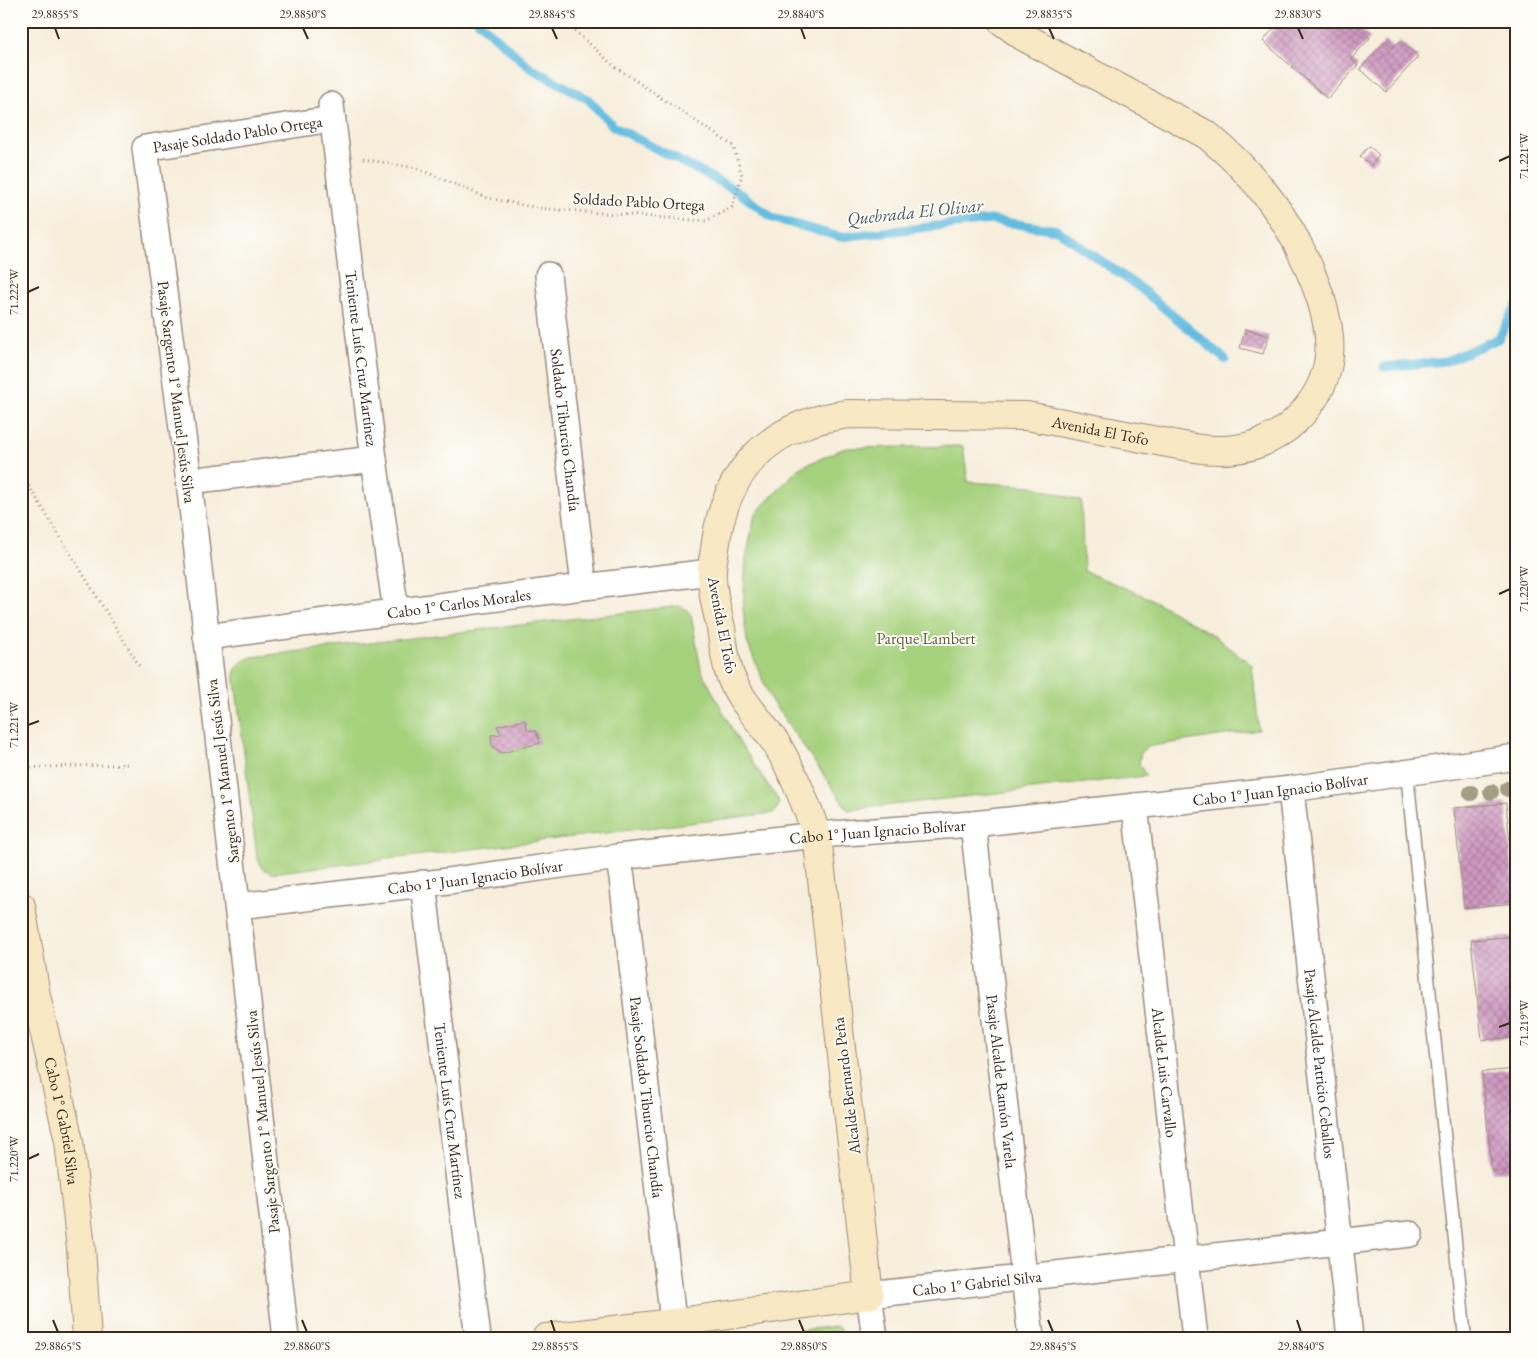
<svg xmlns="http://www.w3.org/2000/svg" width="1538" height="1359" font-family="'EB Garamond',serif">
<style>
.park{fill:#a6d17d;stroke:#707e4e}
.lines{fill:none;stroke-linecap:round;stroke-linejoin:round}
.stream{stroke:#63bde0;stroke-width:9}
.building{fill:url(#building-cross-hatch)}
.lane-casing{stroke:#998c7d;stroke-width:15}
.street-casing{stroke:#998c7d;stroke-width:28}
.secondary-casing{stroke:#998c7d;stroke-width:30}
.path{stroke:#998c7d;stroke-width:3;stroke-dasharray:1 4;stroke-linecap:butt}
.lane{stroke:#fff;stroke-width:12}
.street{stroke:#fff;stroke-width:25}
.secondary{stroke:#f8e8c3;stroke-width:28}
.tree{fill:#a19e83}
.ticks{fill:none;stroke:#3b2a1e;stroke-width:2}
.labels{text-anchor:middle;stroke-width:4;stroke-linejoin:round;paint-order:stroke}
.street-label{font-size:16px;fill:#3b2a1e;stroke:#fdfcf7}
.park-label{font-size:16px;fill:#5b5c3a;stroke:#fdfcf7}
.water-label{font-size:18px;font-style:italic;fill:#495d62;stroke:#fdfcf7}
.neatline{fill:none;stroke:#3b2a1e;stroke-width:2}
.ticks-label{font-size:12px;text-anchor:middle;fill:#3b2a1e}
</style>
<defs>
<pattern id="building-cross-hatch" width="8" height="8" patternUnits="userSpaceOnUse" patternTransform="scale(1.25)"><rect width="8" height="8" fill="#d09ac2"/><path d="M0 0l8 8M0 8l8-8" fill="none" stroke="#aa7e9d"/></pattern>
</defs>
<rect width="100%" height="100%" fill="#fdfcf7"/>
<filter id="ink" filterUnits="userSpaceOnUse"><feTurbulence type="fractalNoise" baseFrequency=".02" numOctaves="2"/><feDisplacementMap in="SourceGraphic" scale="10" xChannelSelector="R" yChannelSelector="G"/><feConvolveMatrix kernelMatrix="1 2 1 2 8 2 1 2 1" color-interpolation-filters="sRGB"/></filter>
<filter id="wash" filterUnits="userSpaceOnUse"><feTurbulence type="fractalNoise" baseFrequency=".0096" numOctaves="4" result="noise"/><feDisplacementMap in="SourceGraphic" scale="20" xChannelSelector="R" yChannelSelector="G"/><feGaussianBlur stdDeviation="1.12" result="paint"/><feColorMatrix in="noise" values="0 0 0 0 0 0 0 0 0 0 0 0 0 0 0 0 0 1.4 0 .05"/><feComposite in="paint" operator="in"/></filter>
<g filter="url(#wash)">
<rect width="100%" height="100%" fill="#f7eedc"/>
<g class="park">
<polygon points="963,446 968,482 1032,486 1081,501 1084,571 1149,598 1213,635 1252,665 1259,730 1151,746 1141,751 1139,764 1146,776 848,810 771,700 747,642 743,608 746,559 755,514 799,468 845,448"/>
<path d="M679,606L686,609L691,615L701,670L739,742L779,801L777,810L773,813L272,873L262,868L257,857L234,673C238,664 243,660 252,657Z"/>
<polygon points="837,1326 847,1338 770,1338 769,1334"/>
</g>
<g class="lines">
<g class="stream">
<polyline points="478,21 529,67 588,99 613,126 737,191 773,218 840,237 991,220 1057,230 1140,288 1225,359"/>
<polyline points="1384,367 1446,361 1498,339 1517,305"/>
</g>
</g>
<g id="blocks">
<g class="building">
<polygon points="1280,21 1327,21 1335,28 1341,21 1351,21 1370,38 1351,59 1358,65 1328,99 1263,41"/>
<polygon points="1385,41 1393,48 1400,41 1418,57 1386,92 1360,69"/>
<polygon points="1369,146 1379,155 1371,165 1360,156"/>
<polygon points="1245,329 1269,336 1263,354 1240,348"/>
<polygon points="525,720 527,730 536,731 540,743 502,753 492,746 491,735 501,734 497,726"/>
<polygon points="1506,803 1516,903 1464,908 1454,808"/>
<polygon points="1517,936 1517,1037 1482,1040 1471,940"/>
<polygon points="1517,1069 1517,1170 1492,1172 1482,1072"/>
</g>
</g>
</g>
<g filter="url(#ink)">
<use href="#blocks" fill-opacity="0" stroke="#998c7d" stroke-width="1"/>
<g class="lines">
<g class="lane-casing">
<polyline id="lane" points="1407,773 1465,1338"/>
</g>
<g class="street-casing">
<g id="street">
<path id="s1" d="M331,105L374,459L396,611"/>
<path id="s2" d="M548,275L584,586"/>
<polyline points="189,481 374,459"/>
<path id="s3" d="M206,637L558,590L711,572"/>
<path id="s4" d="M1291,789L1350,1338"/>
<path id="s5" d="M1135,806L1195,1338"/>
<path id="s6" d="M973,824L1031,1338"/>
<path id="s7" d="M618,857L622,878L675,1338"/>
<path id="s8" d="M423,883L478,1338"/>
<path id="s9" d="M238,906L448,881L618,857L817,835L973,824L1291,789L1517,757"/>
<path id="s10" d="M286,1338L189,481L145,148L332,119"/>
<path id="s11" d="M875,1338L869,1295L1410,1234"/>
</g>
</g>
<g class="secondary-casing">
<g id="secondary">
<path id="s12" d="M21,906L36,995L69,1141L81,1248L87,1338"/>
<path id="s13" d="M546,1338L673,1323L869,1295L817,835C806,804 794,773 777,745C762,722 737,698 729,672C725,658 723,642 721,628C717,610 711,590 712,571C712,564 714,556 715,549C724,470 770,423 849,414L1027,416L1194,448C1232,454 1268,447 1296,420C1339,378 1335,334 1315,283C1292,222 1257,176 1207,135L1024,37L1002,21"/>
</g>
</g>
<g class="path">
<polyline points="363,159 416,168 488,198 538,208 706,221 732,207 742,175 733,146 614,66 574,30 568,21"/>
<polyline points="21,473 140,667"/>
<polyline points="21,768 130,764"/>
</g>
<use href="#lane" class="lane"/>
<use href="#street" class="street"/>
<use href="#secondary" class="secondary"/>
</g>
<g class="tree">
<circle cx="1508" cy="789" r="8"/>
<circle cx="1491" cy="792" r="8"/>
<circle cx="1471" cy="793" r="8"/>
</g>
</g>
<path class="ticks" d="M55,28L59,39M303,28L308,39M552,28L557,39M801,28L805,39M1049,28L1054,39M1298,28L1303,39M1499,161L1510,156M28,292L39,287M1499,594L1510,589M28,725L39,721M1499,1027L1510,1023M28,1159L39,1154M53,1320L58,1332M302,1320L307,1332M551,1320L555,1332M799,1320L804,1332M1048,1320L1053,1332M1297,1320L1301,1332"/>
<g class="labels">
<g class="street-label">
<text dy="6" stroke="none"><textPath href="#s10" startOffset="1292">Pasaje Soldado Pablo Ortega</textPath></text>
<text transform="translate(639 201) rotate(3)" y="6">Soldado Pablo Ortega</text>
<text dy="6" stroke="none"><textPath href="#s1" startOffset="255">Teniente Luís Cruz Martínez</textPath></text>
<text transform="translate(177 392) rotate(83)" y="6">Pasaje Sargento 1° Manuel Jesús Silva</text>
<text dy="6" stroke="none"><textPath href="#s13" startOffset="1561">Avenida El Tofo</textPath></text>
<text dy="6" stroke="none"><textPath href="#s2" startOffset="156">Soldado Tiburcio Chandía</textPath></text>
<text dy="6" stroke="none"><textPath href="#s3" startOffset="255">Cabo 1° Carlos Morales</textPath></text>
<text transform="translate(723 625) rotate(79)" y="6">Avenida El Tofo</text>
<text transform="translate(222 771) rotate(-97)" y="6">Sargento 1° Manuel Jesús Silva</text>
<text dy="6" stroke="none"><textPath href="#s9" startOffset="1049">Cabo 1° Juan Ignacio Bolívar</textPath></text>
<text dy="6" stroke="none"><textPath href="#s9" startOffset="644">Cabo 1° Juan Ignacio Bolívar</textPath></text>
<text dy="6" stroke="none"><textPath href="#s9" startOffset="239">Cabo 1° Juan Ignacio Bolívar</textPath></text>
<text dy="6" stroke="none"><textPath href="#s4" startOffset="276">Pasaje Alcalde Patricio Ceballos</textPath></text>
<text dy="6" stroke="none"><textPath href="#s5" startOffset="268">Alcalde Luis Carvallo</textPath></text>
<text dy="6" stroke="none"><textPath href="#s6" startOffset="259">Pasaje Alcalde Ramón Varela</textPath></text>
<text transform="translate(846 1086) rotate(-97)" y="6">Alcalde Bernardo Peña</text>
<text dy="6" stroke="none"><textPath href="#s7" startOffset="242">Pasaje Soldado Tiburcio Chandía</textPath></text>
<text dy="6" stroke="none"><textPath href="#s8" startOffset="229">Teniente Luís Cruz Martínez</textPath></text>
<text dy="6" stroke="none"><textPath href="#s12" startOffset="219">Cabo 1° Gabriel Silva</textPath></text>
<text transform="translate(262 1122) rotate(-96)" y="6">Pasaje Sargento 1° Manuel Jesús Silva</text>
<text dy="6" stroke="none"><textPath href="#s11" startOffset="152">Cabo 1° Gabriel Silva</textPath></text>
</g>
<g class="park-label">
<text x="926" y="644">Parque Lambert</text>
</g>
<g class="water-label">
<text transform="translate(915 212) rotate(-6)" y="6">Quebrada El Olivar</text>
</g>
</g>
<rect width="1538" height="1359" fill="none" stroke="#fdfcf7" stroke-width="55"/>
<rect x="28" y="28" width="1482" height="1304" class="neatline"/>
<g class="ticks-label">
<text x="55" y="18">29.8855°S</text>
<text x="303" y="18">29.8850°S</text>
<text x="552" y="18">29.8845°S</text>
<text x="801" y="18">29.8840°S</text>
<text x="1049" y="18">29.8835°S</text>
<text x="1298" y="18">29.8830°S</text>
<text transform="translate(1524 156) rotate(-90)" y="4">71.221°W</text>
<text transform="translate(14 292) rotate(-90)" y="4">71.222°W</text>
<text transform="translate(1524 589) rotate(-90)" y="4">71.220°W</text>
<text transform="translate(14 725) rotate(-90)" y="4">71.221°W</text>
<text transform="translate(1524 1023) rotate(-90)" y="4">71.219°W</text>
<text transform="translate(14 1159) rotate(-90)" y="4">71.220°W</text>
<text x="58" y="1350">29.8865°S</text>
<text x="307" y="1350">29.8860°S</text>
<text x="555" y="1350">29.8855°S</text>
<text x="804" y="1350">29.8850°S</text>
<text x="1053" y="1350">29.8845°S</text>
<text x="1301" y="1350">29.8840°S</text>
</g>
</svg>
